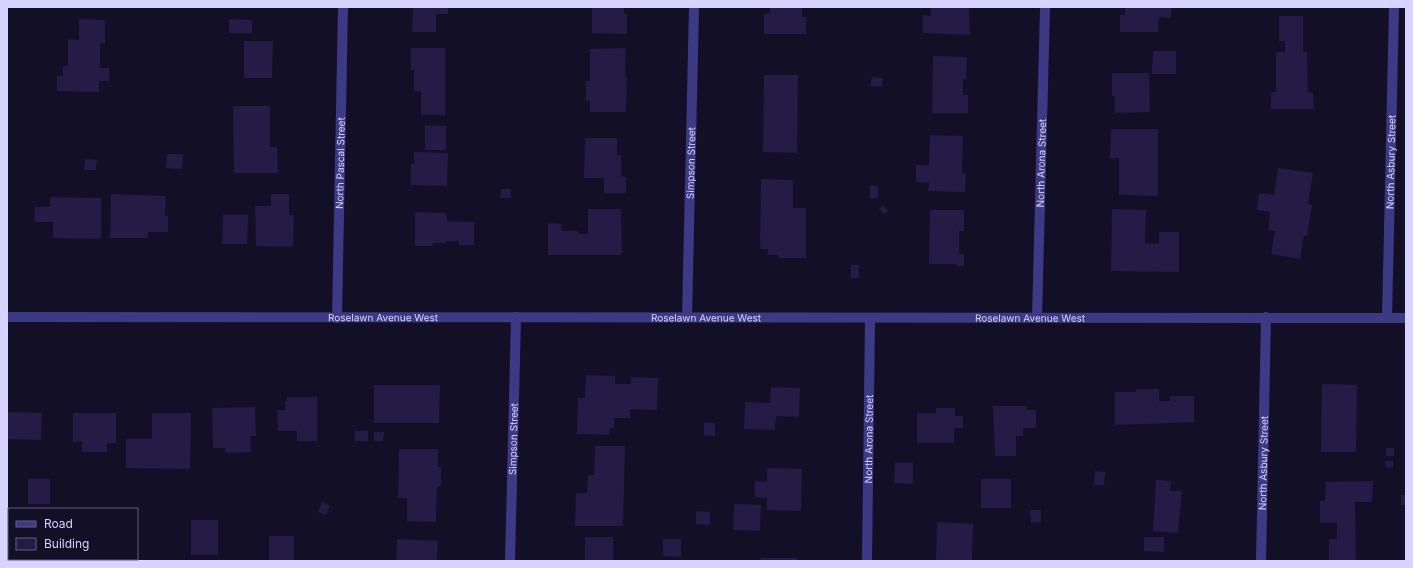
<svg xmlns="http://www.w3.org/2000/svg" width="1413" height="568" font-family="Inter,sans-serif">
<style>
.building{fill:#241b47}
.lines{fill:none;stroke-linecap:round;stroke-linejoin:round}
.minor{stroke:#3d3a85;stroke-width:10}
.tertiary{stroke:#3d3a85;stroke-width:10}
.labels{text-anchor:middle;stroke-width:3;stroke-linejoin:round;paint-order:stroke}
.street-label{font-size:10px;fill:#d9d4ff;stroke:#130f26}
</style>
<rect width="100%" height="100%" fill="#130f26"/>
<g class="building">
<polygon points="413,7 448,7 448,14 436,14 436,32 412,32"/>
<polygon points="592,7 624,7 624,14 627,14 627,34 592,33"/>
<polygon points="770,7 802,7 802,17 806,17 806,34 764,34 764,14 770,13"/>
<polygon points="931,7 969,7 970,35 923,33 923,15 931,16"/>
<polygon points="1125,7 1172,7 1171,18 1159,17 1158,32 1120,32 1120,15 1125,15"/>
<polygon points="1279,16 1303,16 1303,52 1307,52 1308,92 1313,93 1314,109 1271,109 1271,92 1276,92 1276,52 1285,52 1285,41 1279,41"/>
<polygon points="79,19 105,20 105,43 100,43 100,68 109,68 109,81 99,81 99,92 57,91 57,76 63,76 63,66 68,66 68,39 79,40"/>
<polygon points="229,19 252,20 252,33 229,33"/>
<polygon points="244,41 273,41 272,78 244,78"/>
<polygon points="411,48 445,48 445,115 421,115 421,91 414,91 414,70 411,70"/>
<polygon points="626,48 625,77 627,77 626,112 590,112 590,101 586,101 586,81 590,81 590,49"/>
<polygon points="1153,51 1176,51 1176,74 1152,74"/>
<polygon points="933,56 967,57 966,80 963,79 963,95 968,95 968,113 932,113"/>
<polygon points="1112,73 1149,73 1150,112 1115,113 1115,96 1112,96"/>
<polygon points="764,75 798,75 797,153 763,152"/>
<polygon points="872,77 883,78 882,87 870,86"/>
<polygon points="233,106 270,106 270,147 277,147 278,173 234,173"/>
<polygon points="425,125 446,126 446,150 425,150"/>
<polygon points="1111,129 1158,129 1158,196 1119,195 1119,158 1110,158"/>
<polygon points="930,135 963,136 962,173 966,174 965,192 928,191 929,183 916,182 916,165 929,165"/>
<polygon points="585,138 617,138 617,155 621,155 621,176 626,177 626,193 604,193 604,178 584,178"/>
<polygon points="414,152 448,153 447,186 411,185 411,164 414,164"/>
<polygon points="167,154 183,154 182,169 166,168"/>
<polygon points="85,159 97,160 96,170 84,170"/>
<polygon points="1278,168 1313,173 1308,204 1312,205 1307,236 1304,235 1300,259 1271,254 1275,231 1268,230 1270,212 1257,210 1259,193 1274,195"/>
<polygon points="761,179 793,180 793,208 806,208 806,258 779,258 779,255 767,255 768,249 760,249"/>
<rect x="870" y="186" width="8" height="12"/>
<polygon points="501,189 511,189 511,198 500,198"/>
<polygon points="111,194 166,196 165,216 168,216 168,232 148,232 148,238 110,238"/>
<polygon points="271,194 289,194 289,215 294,215 293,247 256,246 255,206 271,206"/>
<polygon points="50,197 101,198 101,239 53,238 53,222 34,222 35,207 50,207"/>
<polygon points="883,205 888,211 884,214 879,209"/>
<polygon points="588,209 621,209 622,255 548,255 548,223 561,224 562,231 578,231 578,234 588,234"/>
<polygon points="1112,209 1146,210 1145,243 1159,244 1159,232 1179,232 1179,272 1111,271"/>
<polygon points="930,210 964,210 964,231 959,231 959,254 964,254 964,266 957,266 957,264 929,264"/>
<polygon points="415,212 446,213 447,221 474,222 474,245 459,245 459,241 446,241 446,243 433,243 433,246 415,246"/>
<polygon points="223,215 248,215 247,244 222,244"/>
<rect x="851" y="265" width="8" height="13"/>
<polygon points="586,375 615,376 615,384 631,384 631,377 658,378 657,410 630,409 630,418 614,418 614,428 610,428 609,435 577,434 578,398 585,398"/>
<polygon points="1322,384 1357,385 1356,452 1321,452"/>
<polygon points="374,385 440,385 439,423 374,423"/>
<polygon points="771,387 800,388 799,417 776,416 775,430 744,429 745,402 770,403"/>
<polygon points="1136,389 1159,389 1159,401 1170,401 1170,396 1194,396 1194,422 1115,425 1115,392 1136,392"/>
<polygon points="287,397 317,397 317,441 297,441 297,431 278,431 277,410 285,410 285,401 287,401"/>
<polygon points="993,406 1026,406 1026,410 1036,410 1036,428 1023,428 1023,436 1016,436 1016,456 995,456"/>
<polygon points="255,407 256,436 250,436 251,452 226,453 225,448 213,448 212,408"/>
<polygon points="936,408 955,408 955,416 963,416 963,428 954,428 954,443 917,443 917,413 936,413"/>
<polygon points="7,412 42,413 41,440 7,439"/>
<polygon points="73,413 116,413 116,443 107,443 107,452 82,452 82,441 73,442"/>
<polygon points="152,413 191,413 190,469 126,468 126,439 152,439"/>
<polygon points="704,423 715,423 715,436 704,435"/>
<rect x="355" y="431" width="13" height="10"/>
<polygon points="374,432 384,432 383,441 374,441"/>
<polygon points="595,446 625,446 623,526 575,526 576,493 587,493 588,475 594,475"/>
<rect x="1386" y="448" width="8" height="8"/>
<polygon points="399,449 438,449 438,467 441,467 441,487 437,486 436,522 407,521 407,498 398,498"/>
<polygon points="1385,461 1393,461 1393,467 1386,468"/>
<polygon points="895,463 913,463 913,484 894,483"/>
<polygon points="767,468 802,469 801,511 767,510 767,498 755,497 755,481 767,482"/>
<polygon points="1095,471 1105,472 1104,485 1094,485"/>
<rect x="28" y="479" width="22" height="25"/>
<rect x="981" y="479" width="30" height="29"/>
<polygon points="1156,480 1171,481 1170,491 1182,491 1178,533 1153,531"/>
<polygon points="1373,481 1372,502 1355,502 1356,561 1329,561 1329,539 1337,539 1337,523 1320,523 1320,501 1325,501 1326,482"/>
<rect x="1401" y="495" width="5" height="10"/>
<polygon points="322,502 330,506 326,515 318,512"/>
<polygon points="734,504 761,505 760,531 733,530"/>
<polygon points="1030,510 1041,510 1041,522 1031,523"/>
<polygon points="696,511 710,512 710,525 696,524"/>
<rect x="191" y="520" width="27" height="35"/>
<polygon points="937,522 973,524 972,561 936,561"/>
<rect x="269" y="536" width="25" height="25"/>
<rect x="585" y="537" width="28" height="24"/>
<polygon points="1144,537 1164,537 1164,552 1144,551"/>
<polygon points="397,539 438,541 437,561 396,561"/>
<polygon points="663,539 681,539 681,557 663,556"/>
<rect x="761" y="558" width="36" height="3"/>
<rect x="92" y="559" width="22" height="2"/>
</g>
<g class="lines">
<g class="minor">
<path id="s1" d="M337,318L343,7"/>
<path id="s2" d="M687,318L694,7"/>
<path id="s3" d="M1037,318L1045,7"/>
<path id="s4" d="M1387,318L1394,7"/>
<path id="s5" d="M510,561L516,317"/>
<path id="s6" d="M867,561L870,318"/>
<path id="s7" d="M1261,561L1266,317"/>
</g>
<path class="tertiary" id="s8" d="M7,317L1406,318"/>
</g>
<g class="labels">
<g class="street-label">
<text dy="4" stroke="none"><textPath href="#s1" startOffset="155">North Pascal Street</textPath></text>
<text dy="4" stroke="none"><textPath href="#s2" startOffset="155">Simpson Street</textPath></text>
<text dy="4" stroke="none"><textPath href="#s3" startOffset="155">North Arona Street</textPath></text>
<text dy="4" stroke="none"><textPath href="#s4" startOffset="156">North Asbury Street</textPath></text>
<text dy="4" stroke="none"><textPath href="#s8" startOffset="376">Roselawn Avenue West</textPath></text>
<text dy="4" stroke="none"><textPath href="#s8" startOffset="699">Roselawn Avenue West</textPath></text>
<text dy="4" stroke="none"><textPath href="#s8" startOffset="1023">Roselawn Avenue West</textPath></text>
<text dy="4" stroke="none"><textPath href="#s5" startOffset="122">Simpson Street</textPath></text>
<text dy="4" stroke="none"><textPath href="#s6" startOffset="122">North Arona Street</textPath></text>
<text dy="4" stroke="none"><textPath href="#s7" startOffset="98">North Asbury Street</textPath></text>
</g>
</g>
<rect width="1413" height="568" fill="none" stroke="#d9d4ff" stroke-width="16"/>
<rect x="8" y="508" width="130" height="52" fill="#130f26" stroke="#625e7d"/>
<rect x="16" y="521" width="20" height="6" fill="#3d3a85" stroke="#625e7d"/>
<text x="44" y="528" font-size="12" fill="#d9d4ff">Road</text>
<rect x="16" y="538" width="20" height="12" fill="#241b47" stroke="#625e7d"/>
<text x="44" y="548" font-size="12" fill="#d9d4ff">Building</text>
</svg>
